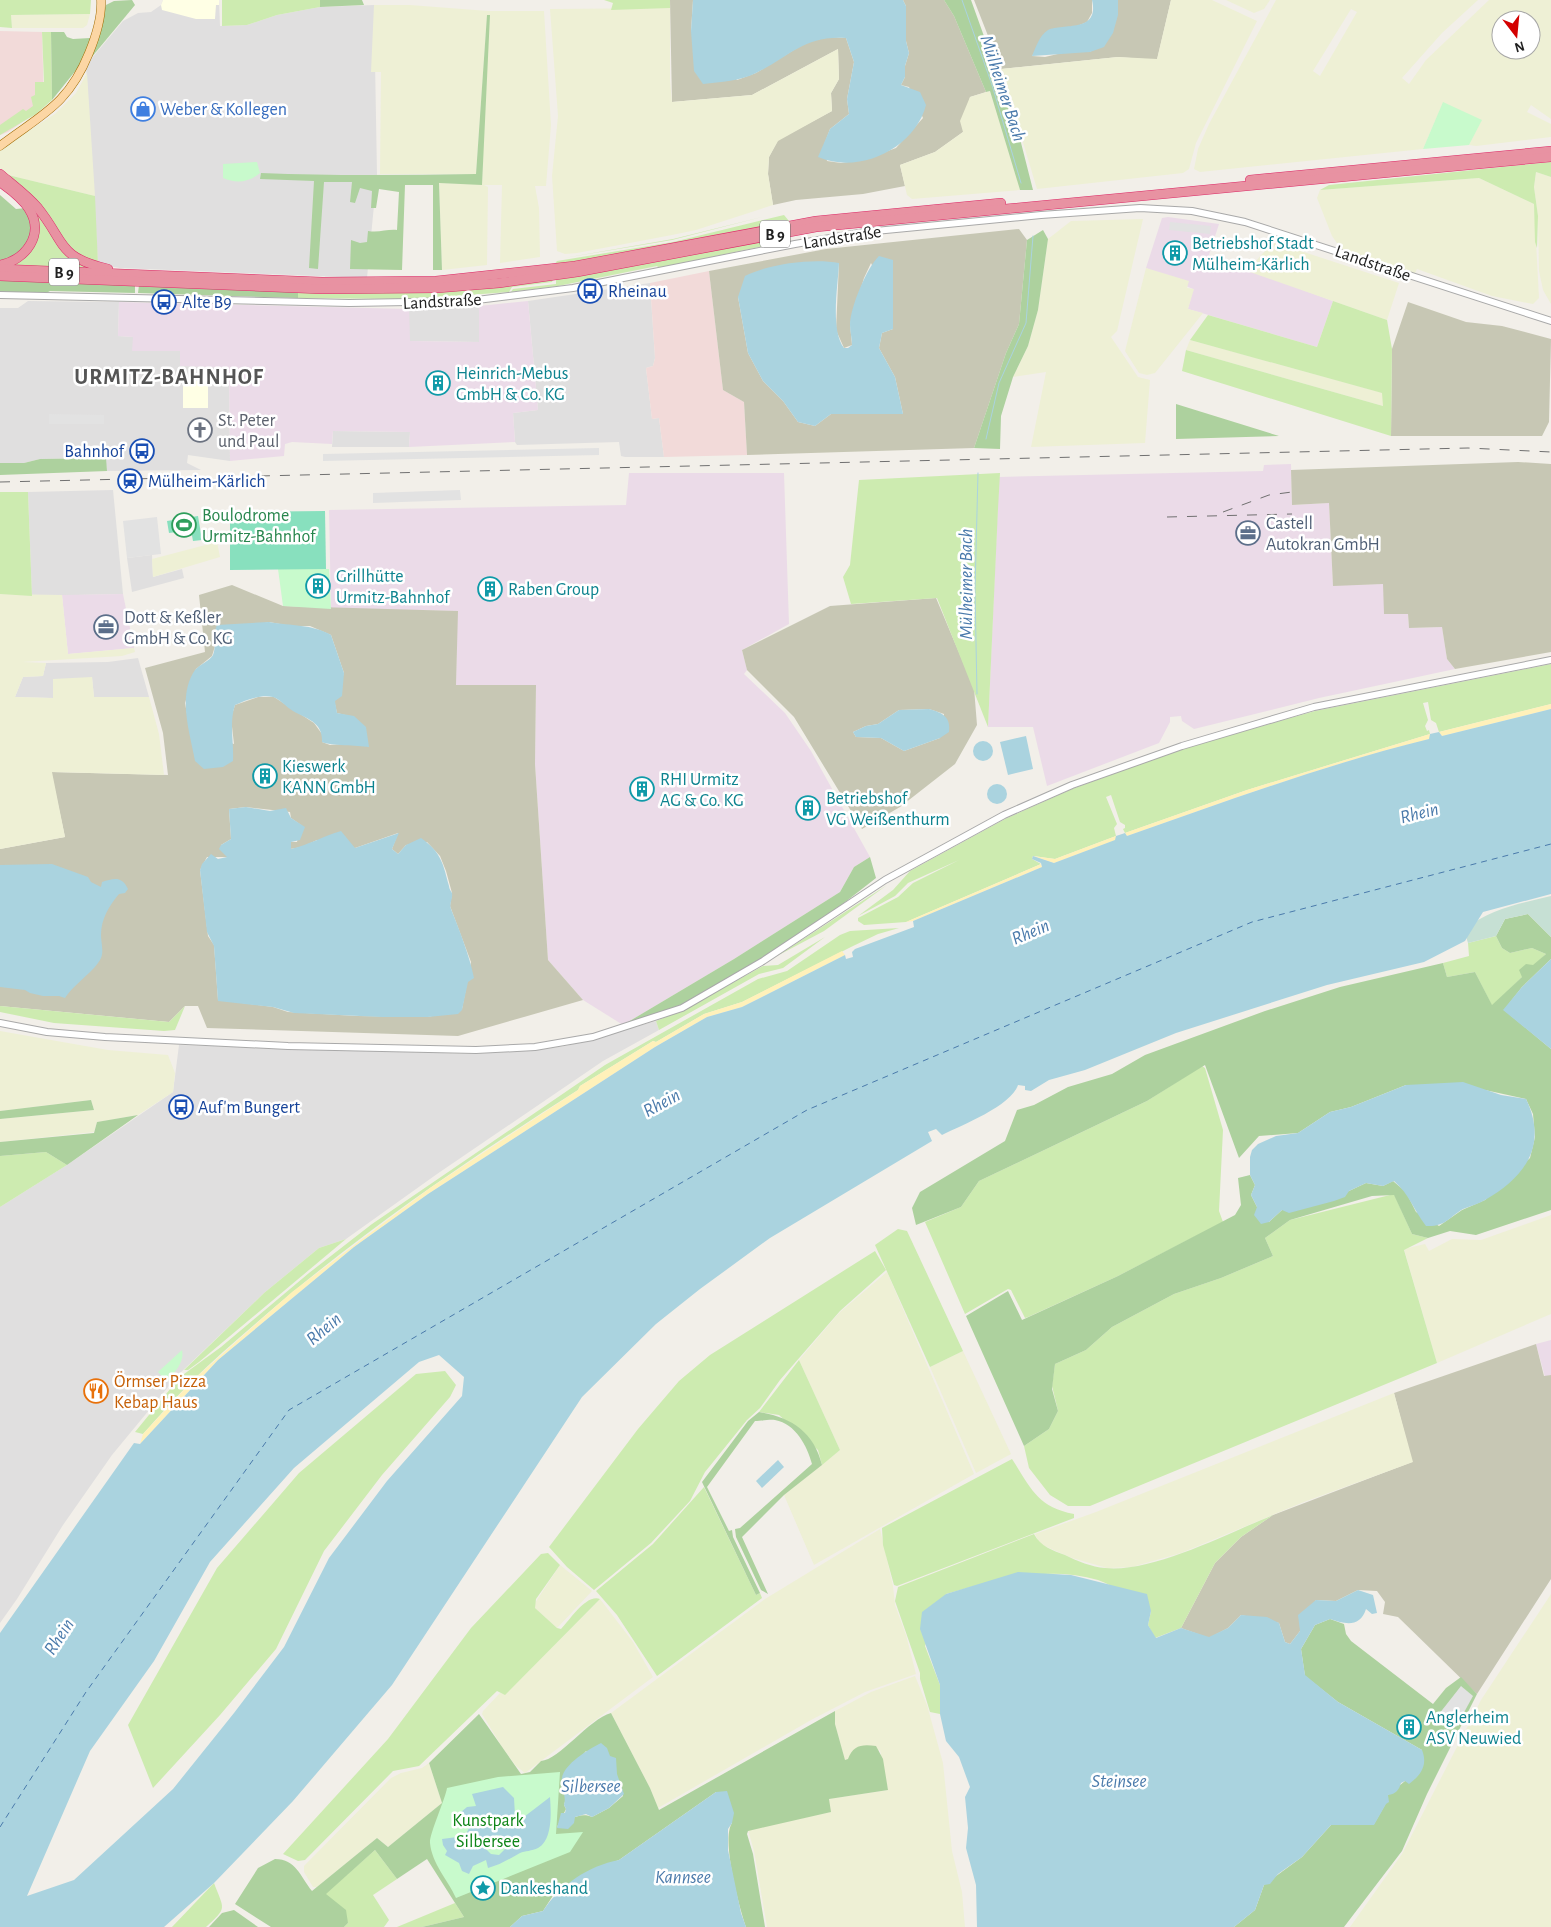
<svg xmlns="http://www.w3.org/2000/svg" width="1551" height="1927" font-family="'Alegreya Sans',sans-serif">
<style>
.residential{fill:#e0dfdf}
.commercial{fill:#f2dad9}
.industrial{fill:#ebdbe8}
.education{fill:#ffffe5}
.construction{fill:#c7c7b4;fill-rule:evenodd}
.farmland{fill:#eef0d5;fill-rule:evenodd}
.grass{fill:#cdebb0}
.forest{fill:#add19e;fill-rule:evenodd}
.wetland{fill:#c6e0d4}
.sand{fill:#fff1ba}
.park{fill:#c8facc}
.pitch{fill:#88e0be}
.parking{fill:#e2e2e2}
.water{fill:#aad3df;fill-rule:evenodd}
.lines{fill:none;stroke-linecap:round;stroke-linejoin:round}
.stream{stroke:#aad3df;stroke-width:1}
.ferry{stroke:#4a7aab;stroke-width:1;stroke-dasharray:6 5;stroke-linecap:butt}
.minor-casing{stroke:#a9a9a9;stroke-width:8}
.major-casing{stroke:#a06b00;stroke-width:9}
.highway-casing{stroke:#dc2a67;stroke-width:10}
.minor{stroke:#fff;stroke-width:6}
.major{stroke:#fcd6a4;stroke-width:8}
.highway{stroke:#e892a2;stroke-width:9}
.rail{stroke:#707070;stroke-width:1;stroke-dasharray:10 10;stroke-linecap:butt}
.labels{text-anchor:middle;stroke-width:5;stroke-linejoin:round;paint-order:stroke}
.shield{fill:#fff;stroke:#646464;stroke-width:1}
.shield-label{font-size:16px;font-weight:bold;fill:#222}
.shop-label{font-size:18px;fill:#366cbe;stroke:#fff;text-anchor:start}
.street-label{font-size:18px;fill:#222;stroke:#fff}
.culture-label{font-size:18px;fill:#0d838f;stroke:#fff;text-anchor:start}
.transit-label{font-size:18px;fill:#164399;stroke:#fff;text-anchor:start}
.worship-label{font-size:18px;fill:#5b616d;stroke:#fff;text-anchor:start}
.leisure-label{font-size:18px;fill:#27864d;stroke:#fff;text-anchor:start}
.service-label{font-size:18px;fill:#4e5e75;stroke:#fff;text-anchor:start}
.food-label{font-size:18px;fill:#c56008;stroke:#fff;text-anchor:start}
.park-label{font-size:18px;fill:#0c8416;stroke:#fff}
.water-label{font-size:19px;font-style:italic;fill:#4a7aab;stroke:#fff}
.district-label{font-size:22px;font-weight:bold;letter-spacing:1px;fill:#555;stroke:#fff}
</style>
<rect width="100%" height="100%" fill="#f2efe9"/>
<g class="residential">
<polygon points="163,0 219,0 220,26 247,25 277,15 320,7 374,5 377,174 367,278 120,268 98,264 86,65 123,21 138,13 151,12 161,5"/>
<polygon points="650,283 655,358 653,366 646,368 652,419 659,418 664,457 625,457 621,456 619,442 517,445 515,442 513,413 538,410 528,301"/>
<polygon points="28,301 119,302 118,336 133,337 133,350 180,351 181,366 229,367 230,461 188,455 187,463 201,470 107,471 105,458 40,459 24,463 0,463 0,308 18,308"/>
<polygon points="479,306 480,342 409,341 409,309"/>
<polygon points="333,431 410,432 409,447 332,447"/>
<polygon points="113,490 123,594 32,596 28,492"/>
<polygon points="152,555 153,577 182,569 184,578 132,592 127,558"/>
<polygon points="138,658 149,697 94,698 92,677 53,698 15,697 23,677 43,676 46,663 108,662"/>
<polygon points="656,1021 659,1030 603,1061 437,1174 346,1239 319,1248 264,1293 178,1375 112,1455 63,1525 17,1599 0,1623 0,1207 67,1165 173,1092 179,1045 472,1054 536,1050 566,1046"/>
</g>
<g class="commercial">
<polygon points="0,31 42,32 44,107 8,132 0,135"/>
<polygon points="709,271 723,390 744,402 747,455 664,457 659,418 652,419 646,368 653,366 655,358 650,283"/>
</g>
<g class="industrial">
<polygon points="1168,217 1219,224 1209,255 1333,301 1317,347 1188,309 1193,289 1146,268 1162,218"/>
<polygon points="528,301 538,410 513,413 515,442 409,447 410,432 333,431 332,444 292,442 285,444 284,456 230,461 229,368 180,366 180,351 132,351 133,337 118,336 119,302 409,309 410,341 479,342 479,306"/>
<polygon points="1291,464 1292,505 1329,503 1333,585 1383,584 1408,614 1409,628 1442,627 1447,659 1455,669 1319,698 1194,729 1182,721 1181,716 1170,717 1170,722 1159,743 1047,786 1033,727 988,727 999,477 1263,471 1264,465"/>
<polygon points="629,473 784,473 789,624 742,650 747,670 744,674 785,713 811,751 870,857 854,867 840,892 734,959 623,1025 583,1000 548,960 535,764 536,686 456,685 457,611 331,609 329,510 626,505"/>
<polygon points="123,594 134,648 68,654 62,595"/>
<polygon points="1551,1340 1551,1375 1545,1377 1536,1344"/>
</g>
<g class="education">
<polygon points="163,0 219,0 219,5 216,5 215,19 196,19 162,10 161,5"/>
<rect x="183" y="381" width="25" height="27"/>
</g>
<g class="construction">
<polygon points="670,0 693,0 691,31 737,80 756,73 807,42 829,37 846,38 854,62 847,99 849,114 830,129 824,145 827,161 841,163 863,160 896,148 923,118 909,87 901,85 905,77 905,66 909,53 906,41 906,6 903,0 944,0 954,16 986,92 970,97 963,132 935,152 900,165 905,186 863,194 796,200 773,205 768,174 769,157 778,140 832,111 831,93 839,79 838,49 752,95 672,102"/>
<polygon points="974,0 1092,0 1092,13 1087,22 1075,27 1049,30 1032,56 1045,57 1066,52 1090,52 1115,22 1118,0 1171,0 1157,60 1118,57 1001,69"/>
<path d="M1019,229L1027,240L1019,324L1006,353L974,448L747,455L744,402L723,390L709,271L826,249ZM839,263L836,330L844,348L852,345L850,324L864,278L871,263L893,309V329L882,333L879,348L895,377L903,414H831L815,426L798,422L783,401L763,381L748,353L738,297Z"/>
<polygon points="1408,302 1466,322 1502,326 1551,339 1549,422 1542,436 1391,436 1392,349"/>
<polygon points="1518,462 1551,464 1551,652 1455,669 1447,659 1442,627 1409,628 1408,614 1384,614 1383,584 1333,586 1329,503 1292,505 1291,470"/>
<path d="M232,585L283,606L458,611L456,685H536L535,764L548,960L583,1000L458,1036L207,1028L198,1006H185L169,1022L0,1006V849L65,837L51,772L168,775L163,733L145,668L205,652L199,595ZM269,622L291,626H310L331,635L344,673L334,700L337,713L345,715L356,745L344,744L330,745L322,742V734L314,723L274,697H258L235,705L231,718L234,744L190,730L185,703L196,669L212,656L215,646L213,634ZM246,807L290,812L291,818L301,825L297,842H291L290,849L302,847L317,840L355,848L398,833L392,849L398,854L406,845L427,842L440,856L446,871L452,893L450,906L471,962L462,1009L428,1017L357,1016L288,1012L273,1007L218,1000L214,945L208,936L200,870L207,857H228L221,845L231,839L229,809Z"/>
<path d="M936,598L974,688L977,725L955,764L900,807L862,829L794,717L747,670L742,650L830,606ZM929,709L944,714L940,738L904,751L881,738L856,737L853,732L866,726L878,724L899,710Z"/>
<polygon points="1536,1344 1544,1376 1551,1375 1551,1579 1477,1694 1398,1617 1383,1614 1385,1602 1377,1591 1358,1590 1336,1601 1316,1600 1300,1631 1290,1644 1285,1642 1279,1623 1241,1615 1228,1628 1209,1638 1181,1628 1215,1563 1241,1537 1273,1515 1412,1462 1394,1393"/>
</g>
<g class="farmland">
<polygon points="1171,0 1212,0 1257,21 1196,143 1189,169 1183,173 1037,189 1001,69 1118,57 1157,59"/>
<polygon points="1226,0 1270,0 1264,9 1254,13"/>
<path d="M1276,0H1478L1442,33L1402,78L1409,84L1426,60L1489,0H1551V119L1531,105L1527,112L1551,124V137L1476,146L1469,145L1481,120L1443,103L1423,149L1200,172L1194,169L1198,149L1209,124ZM1351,9L1357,12L1320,76L1313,71ZM1501,20H1531V50H1501Z"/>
<polygon points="374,5 410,5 488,11 544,11 551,125 546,186 535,186 539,208 540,257 500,263 502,185 484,185 488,187 487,265 442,270 439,183 482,184 487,16 476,174 380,174 381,72 371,72"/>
<polygon points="670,8 670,80 672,102 752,95 838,49 839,79 831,93 832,111 778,141 769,157 768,174 773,205 696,230 672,235 577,253 565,254 557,251 552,176 558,116 550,9"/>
<polygon points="90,14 87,25 83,28 12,28 11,15"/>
<polygon points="87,73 95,196 8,175 0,168 0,149 55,114 76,93"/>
<polygon points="990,91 1020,190 912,199 907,195 900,165 935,152 963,132 960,121 970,97"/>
<polygon points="1536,172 1551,177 1551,304 1543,290 1539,271 1538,216 1534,187"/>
<polygon points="1479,178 1534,204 1539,298 1533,304 1492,296 1417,269 1414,275 1341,249 1332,236 1317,198 1320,190"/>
<polygon points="1143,219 1117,331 1111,337 1138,377 1150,380 1145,443 1031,447 1046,372 1013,377 1028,346 1038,310 1048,239 1071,221"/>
<polygon points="1273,242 1399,283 1387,320 1247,271"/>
<polygon points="1146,268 1189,281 1187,288 1194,289 1188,309 1203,313 1155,373 1147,375 1139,373 1125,351"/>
<polygon points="1190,340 1383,393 1383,406 1186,350"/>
<polygon points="217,542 220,557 153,577 152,559"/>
<polygon points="0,594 62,595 68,654 134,648 135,652 122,656 22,662 46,663 43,676 23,677 15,697 53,698 53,679 92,677 94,697 149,697 159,734 164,775 52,772 65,837 0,849"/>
<polygon points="0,1031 108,1050 168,1055 175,1073 173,1092 138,1115 97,1122 94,1132 0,1142 0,1119 94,1110 91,1100 0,1111"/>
<polygon points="1551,1215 1551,1314 1437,1363 1404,1249 1425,1244 1429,1251 1452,1239 1481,1240"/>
<polygon points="887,1272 974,1474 814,1565 784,1495 840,1450 799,1360 839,1313"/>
<polygon points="963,1351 1011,1454 976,1473 930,1367"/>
<polygon points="1394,1393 1413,1462 1304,1502 1181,1553 1132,1567 1107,1568 1072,1558 1040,1544 1035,1534 1096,1512"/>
<polygon points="880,1529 893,1586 895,1605 906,1635 916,1674 865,1692 811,1720 658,1808 650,1788 611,1713 765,1599"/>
<polygon points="560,1565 592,1591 557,1628 535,1608 535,1603"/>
<polygon points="1551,1594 1551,1927 1350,1927 1402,1854 1481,1700"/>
<polygon points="600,1599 633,1642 653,1677 525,1773 516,1766 502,1747 482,1714 483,1711 500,1693 505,1694"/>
<polygon points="915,1676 927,1705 943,1763 952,1851 962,1892 965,1927 767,1927 754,1851 748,1830 830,1812 828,1799 888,1790 880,1750 845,1761 835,1724 835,1711 871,1692"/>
<polygon points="429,1763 442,1803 388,1847 377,1838 317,1887 313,1887 304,1872 304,1866 391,1778 401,1773 422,1768"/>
</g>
<g class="grass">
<polygon points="0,0 91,0 90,14 11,15 12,28 0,27"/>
<polygon points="222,0 320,0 320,7 277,15 247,25 222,26"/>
<polygon points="604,0 670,0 670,8 611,10 613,3"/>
<polygon points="42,32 51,32 52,100 36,114 0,135 0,125 23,109 26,111 33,106 31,97 35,95 35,82 44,82"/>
<polygon points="1551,162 1551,177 1536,172 1534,187 1538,216 1537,248 1535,242 1534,204 1479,178 1320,190 1329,185"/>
<polygon points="8,175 95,196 98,264 75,255 23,188"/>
<polygon points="31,202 55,240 95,268 10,266 37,232"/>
<polygon points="782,212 672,240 564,258 673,239"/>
<polygon points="784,215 789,221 553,266 557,261 673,242"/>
<polygon points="789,235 787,240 783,242 659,268 657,266 558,286 511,292 513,289 556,284 556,279 568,278"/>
<path d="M553,279L552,282L512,287L509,292L415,299L298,298V292C384,294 469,292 553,279Z"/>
<polygon points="1333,301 1387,320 1392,349 1391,436 1182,371 1186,350 1383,406 1382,393 1190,340 1208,315 1317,347"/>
<polygon points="1000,473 998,509 988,727 937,598 851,604 843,577 850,565 859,480"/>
<polygon points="0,492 28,492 32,596 0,594"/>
<polygon points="1551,664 1551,704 1439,732 1436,723 1431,720 1428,702 1423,703 1428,720 1425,726 1427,731 1429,730 1430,734 1247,790 1125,833 1123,829 1125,828 1125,825 1120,822 1111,795 1106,797 1117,824 1114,828 1116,836 1055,859 1033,856 1032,859 1041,864 906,922 864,925 858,921 858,918 898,897 913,883 959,860 908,883 895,896 858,916 893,890 910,871 1005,819 1072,789 1178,750 1315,711"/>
<polygon points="887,885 824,931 777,956"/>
<path d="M899,928L878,934L851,947L742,1002L704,1014L656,1042L653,1041L580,1086L578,1090C469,1159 360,1233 262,1318C239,1338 214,1359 192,1381C175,1398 159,1416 143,1434L135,1432L180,1377L221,1347L309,1273L372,1224L605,1065L758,979L787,971L840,935L850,931Z"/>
<polygon points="1496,936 1502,948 1510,953 1532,948 1546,954 1492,1006 1475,972 1447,977 1443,963 1469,956 1468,943"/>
<polygon points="825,937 783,968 759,974 659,1030 656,1021 683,1010 763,966 778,965"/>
<polygon points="0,1006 169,1022 185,1006 175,1030 164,1031 54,1023 0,1012"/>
<polygon points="1202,1066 1205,1068 1223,1130 1219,1211 1223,1222 1118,1276 1028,1317 1025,1318 1011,1290 1008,1289 965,1314 925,1222 961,1207 979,1181 1147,1101"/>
<polygon points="46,1152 67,1165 0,1207 0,1156"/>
<polygon points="1394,1194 1412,1234 1428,1238 1404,1250 1437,1363 1090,1506 1068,1506 1050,1495 1029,1468 1024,1446 1049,1429 1058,1411 1052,1386 1055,1364 1086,1350 1112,1327 1174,1294 1221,1278 1273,1256 1265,1238 1290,1220"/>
<polygon points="898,1229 907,1231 963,1351 930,1367 875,1245"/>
<polygon points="346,1239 199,1362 188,1370 184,1370 264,1293 319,1248"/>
<polygon points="875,1251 886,1270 840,1311 780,1380 760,1408 747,1420 705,1472 690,1501 651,1543 594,1590 567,1567 549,1547 638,1429 679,1381 710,1355"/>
<polygon points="799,1360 840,1450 822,1465 818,1450 779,1415 759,1412"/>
<polygon points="445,1371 456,1385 450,1397 382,1475 324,1551 276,1649 220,1715 153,1788 128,1725 217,1568 299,1473 416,1374"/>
<path d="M1012,1459C1031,1488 1037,1507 1074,1514V1518L897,1586L894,1585L883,1545L882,1528Z"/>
<polygon points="704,1487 756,1595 760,1593 762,1598 657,1676 617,1615 596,1591 653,1544"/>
<path d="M1273,1515L1241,1537L1215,1563L1181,1628L1155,1638L1148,1625L1151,1611C1135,1602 1116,1586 1098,1580C1047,1565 995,1580 946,1594L925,1646L940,1685V1714L930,1712L920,1679V1673L895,1601L898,1587L1034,1534C1041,1547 1052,1550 1065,1555C1077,1561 1092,1567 1105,1568C1153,1573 1228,1533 1273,1515Z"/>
<path d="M548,1553L560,1565L536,1599L535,1608L557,1628L561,1629C570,1620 586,1594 600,1599L505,1695L497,1691L419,1766L393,1771L305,1860L298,1861L283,1854L388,1739L471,1628L541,1554Z"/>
<polygon points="375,1850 397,1879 373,1895 389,1920 384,1927 344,1927 348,1923 325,1894"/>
<path d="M214,1883C224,1910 228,1907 206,1927H172Z"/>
<polygon points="455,1903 464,1917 422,1927 397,1927"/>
</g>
<g class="forest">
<polygon points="132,0 135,5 86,64 106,5 114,1"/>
<polygon points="320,0 362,0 364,5 320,7"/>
<polygon points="944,0 971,0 1018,131 1033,190 1020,190 990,91 986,92 954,16"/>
<path d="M487,15H490L482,185L439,183L442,270H433V185H405L402,270L350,269L351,240L360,243L367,242L368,231C379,233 387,229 397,230L399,192L379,189L376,208H371L372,191L360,188L355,203L350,202L352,182H324L318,269L309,268L314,181L260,179L261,173C333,176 404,175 476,174Z"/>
<polygon points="51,32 64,32 67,37 73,39 90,38 91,42 81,64 52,100"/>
<polygon points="0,195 16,209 26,208 32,230 23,251 0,262"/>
<polygon points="1043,230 1048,239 1038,310 1028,346 1013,377 1001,416 1000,449 974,448 1006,353 1019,324 1027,240"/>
<polygon points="0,279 135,284 135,293 50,291 44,294 0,293"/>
<polygon points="139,285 298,292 298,298 138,293"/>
<polygon points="1176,404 1279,436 1176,439"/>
<polygon points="106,458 107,471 0,475 0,463 24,463 40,459"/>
<polygon points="870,857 876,878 826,917 761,960 681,1006 623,1025 734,959 840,892 854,867"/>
<polygon points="1528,914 1551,937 1551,959 1522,987 1504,1010 1551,1049 1551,1210 1476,1235 1450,1231 1428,1238 1412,1234 1394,1195 1372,1196 1290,1220 1265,1238 1273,1256 1221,1278 1174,1294 1112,1327 1086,1350 1055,1364 1052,1389 1058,1411 1049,1429 1024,1446 966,1316 1008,1291 1022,1320 1118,1276 1235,1215 1241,1205 1238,1178 1250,1175 1255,1185 1251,1195 1257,1207 1269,1222 1282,1210 1349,1191 1366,1183 1383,1186 1393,1181 1406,1192 1416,1212 1439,1226 1462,1210 1485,1200 1530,1158 1535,1137 1533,1114 1526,1099 1485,1090 1406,1085 1351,1107 1330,1112 1298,1133 1259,1136 1239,1158 1205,1065 1147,1101 979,1181 961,1207 916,1225 912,1208 920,1192 1005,1141 1017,1110 1034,1105 1068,1087 1112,1074 1145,1055 1265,1011 1340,987 1443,963 1447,977 1475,972 1492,1005 1522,977 1519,970 1526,964 1533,965 1546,954 1532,948 1510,953 1502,948 1496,936 1505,919"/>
<polygon points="91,1100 94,1110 0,1119 0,1111"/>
<polygon points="138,1115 67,1165 46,1152 0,1156 0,1142 94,1133 97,1122"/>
<path d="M759,1412C791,1417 814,1432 822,1465L784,1495L742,1537L768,1594L761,1590L736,1537L735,1529L740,1528L812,1464C807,1446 796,1424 775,1420C770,1419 761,1421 755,1421L707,1487L729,1531L732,1530L733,1537L760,1593L756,1595L702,1482L748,1421Z"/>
<polygon points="1330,1619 1344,1624 1346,1634 1351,1641 1433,1704 1446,1688 1461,1677 1477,1694 1427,1794 1402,1851 1344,1927 1234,1927 1255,1910 1264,1885 1302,1857 1331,1825 1374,1824 1386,1803 1388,1795 1405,1781 1422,1750 1338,1702 1305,1676 1301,1649 1315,1625"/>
<path d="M835,1711V1724L845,1760L848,1759C853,1745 862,1744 876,1746L883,1759L888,1790L829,1799L831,1812L748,1831L747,1834L753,1854L765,1927H746C739,1907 721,1839 732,1823L716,1792L619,1860L589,1871L565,1886L554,1894L543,1911L522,1916L510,1927H422L464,1917L427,1859L397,1879L375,1850L326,1894L346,1910L348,1923L344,1927H271L235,1904L258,1868L275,1859C296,1859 300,1876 312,1891L377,1838L388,1847L442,1803L429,1763L479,1714L521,1774L530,1772L541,1761C559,1760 589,1719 611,1713L650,1788L659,1810ZM586,1751C604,1765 620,1771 623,1796L609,1808L592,1817C580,1811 567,1821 557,1827L566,1809L564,1805L566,1798L562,1779C567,1766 578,1762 586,1751Z"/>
<polygon points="234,1910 258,1927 209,1927 222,1913"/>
</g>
<path class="wetland" d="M1551,896V937L1528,914L1505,919L1496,936L1468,943L1464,930C1491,908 1519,904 1551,896Z"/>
<g class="sand">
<polygon points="1551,704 1551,709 1442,736 1439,732"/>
<path d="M1430,734V739C1327,764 1227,801 1127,836L1125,833L1247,790Z"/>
<polygon points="1116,836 1116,840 1054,863 1033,856 1055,859"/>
<polygon points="1041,864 1042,867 913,921 906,922"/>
<polygon points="842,951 845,955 742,1007 707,1017 655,1047 428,1194 354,1247 218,1360 140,1444 143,1434 193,1380 292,1292 430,1188 578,1090 580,1086 653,1041 656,1042 704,1014 742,1002"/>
</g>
<g class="park">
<polygon points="1443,102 1482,120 1469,145 1423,149"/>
<path d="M257,162L260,173C249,182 237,184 223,178V164Z"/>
<polygon points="278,569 329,569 331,609 283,606"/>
<path d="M182,1350C185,1362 174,1373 167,1382L158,1372Z"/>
<path d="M560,1772L556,1834L583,1832L570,1852L456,1898C448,1880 432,1864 430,1843C429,1835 445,1800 447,1788L498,1777Z"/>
</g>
<g class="pitch">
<polygon points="325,511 326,569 230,570 230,512"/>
<polygon points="198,516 202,540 193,541 191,530 169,533 167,521"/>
</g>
<g class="parking">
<polygon points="1170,222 1211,226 1210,234 1169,230"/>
<polygon points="49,414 104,415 104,424 49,424"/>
<polygon points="599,448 599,455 323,461 323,454"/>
<polygon points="460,490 461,500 373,503 373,493"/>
<polygon points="157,517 161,554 127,558 123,521"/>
<polygon points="1461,1686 1473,1696 1456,1727 1439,1714"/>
</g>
<g class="water">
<path d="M693,0H903L906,6V41L909,53L905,66V77L901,85L920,92L926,105C915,148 860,175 818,157L830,129L849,114L847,99L854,62L846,38C804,35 791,56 756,73C740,81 721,82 703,84L694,71L691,31Z"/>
<path d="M1092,0H1118V15L1113,33L1104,47L1090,52L1032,56C1036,47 1039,36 1048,30C1063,23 1100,33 1092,0Z"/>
<path d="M879,256L893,260V329L882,333L879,348L895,377L903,414H831L815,426L798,422L783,401L763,381L748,353L738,297L745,276C768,264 813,258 839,263C838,286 830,329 844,348H848L852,345C852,338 850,332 850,325C850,308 867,267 879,256Z"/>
<path d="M269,622C291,626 312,624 331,635L344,673L342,696L335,701L337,713L354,716L366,727L369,747C357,745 331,746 322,742C323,722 307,719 293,711C286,707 280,699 273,697C261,694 246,700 235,705C229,723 234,742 233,761L223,767L204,769L195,761C190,733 177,696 195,670C200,664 210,661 213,655C217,645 212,635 217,625Z"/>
<path d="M929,709C943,713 951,717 949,732L940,738L904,751L881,738L856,737L853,732L866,726L878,724L899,710Z"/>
<path d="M1551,709V894L1483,912L1465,941L1424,962L1327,985L1176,1033L1085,1070L1049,1080L1031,1091L1025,1090V1086L1018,1085C1011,1106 962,1125 942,1135L936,1129L928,1132L932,1141L770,1238L700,1289L656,1324L582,1397L392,1685L293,1801L214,1883L164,1927H0V1633L134,1443L140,1444L218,1360L354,1247L428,1194L655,1047L707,1017L742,1007L845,955L846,959L853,957L852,952L855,949L914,927L913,921L1042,867L1041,863L1032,859L1033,856L1054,863L1115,840L1116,836L1125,833L1127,836C1227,801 1327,764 1429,739L1430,734L1439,732L1442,736ZM439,1355L464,1377L462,1396L387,1481L329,1558L284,1647L234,1713L173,1789L74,1880L27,1896L90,1751L154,1661L210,1562L294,1468L419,1362Z"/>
<polygon points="1026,736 1033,769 1008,775 1000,742"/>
<circle cx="983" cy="751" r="10"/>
<circle cx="997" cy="794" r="10"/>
<path d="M246,807L270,811L286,808L291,818L305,827L300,840L291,842V849C308,845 324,836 341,831L355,848L399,833L392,849L398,854L406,845L421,838C442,853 443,864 449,886C449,889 451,891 452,893C453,899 449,903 451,909C460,932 469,954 474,978L468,982L462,1010L458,1014L428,1017H382L294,1013L273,1007L218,1001L214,946L207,932L200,870L202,864L211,854L218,859L227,857L219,849L221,845L231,839L229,809Z"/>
<path d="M52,864L88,877L91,882L101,887L102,882C114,878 122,876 128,889L125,893L119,894C109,906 101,919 101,935C101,942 104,952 101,958C95,971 75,983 65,998L59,996H43L30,993L25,990L0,987V865Z"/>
<polygon points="1551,959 1551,1049 1503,1010 1522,987"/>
<path d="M1463,1082L1501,1095L1526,1099C1548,1144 1526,1177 1485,1200C1478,1204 1470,1206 1463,1209C1448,1218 1445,1227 1426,1226C1413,1209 1410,1195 1394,1181L1383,1186L1366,1183L1349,1191L1345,1197L1334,1201L1289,1213L1282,1210L1269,1222L1261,1224L1254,1215L1257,1207L1251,1195L1255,1185L1250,1175V1157L1252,1150L1258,1144L1276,1136L1298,1133L1330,1112L1351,1107L1406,1085Z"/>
<polygon points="778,1460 784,1467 762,1488 756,1481"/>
<path d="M1018,1572L1071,1575L1147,1594L1151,1611L1148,1625L1156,1638L1181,1628L1209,1637L1228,1628L1241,1615L1267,1617L1279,1623L1285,1642L1290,1644L1300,1631L1298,1615L1316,1600L1336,1601L1358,1590L1373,1595L1377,1613L1372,1614L1366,1609C1360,1628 1345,1624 1330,1619L1315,1625L1301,1649L1305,1675L1338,1702L1422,1750C1428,1765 1421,1775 1409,1784L1405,1781L1401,1783C1399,1790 1396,1794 1388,1795L1389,1802L1386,1804L1374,1825H1331L1302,1857L1278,1874L1270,1884L1264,1885L1255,1910L1234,1927H977L976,1885L966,1848L968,1828L965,1797L970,1787L959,1757L946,1741L940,1714V1685L920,1629L922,1612L946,1594Z"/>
<path d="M601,1743L607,1748L610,1756L616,1758L617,1774L624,1794L609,1808L592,1817L586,1814L575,1817L574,1823L568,1829L557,1828L561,1813H565L566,1809L564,1805C567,1795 560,1788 562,1778C564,1764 589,1749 601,1743Z"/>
<path d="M503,1787L514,1798L515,1815L520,1820L550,1797C551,1811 553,1840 538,1848C532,1851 525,1851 520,1853C509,1859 500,1865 488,1868L486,1860L473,1866L469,1874L462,1871L459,1863L445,1855L447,1851L443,1845L442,1839L465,1836L471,1824L461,1812L467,1807L476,1806L472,1794ZM498,1835L504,1840L506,1848L499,1855L491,1854L486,1849L491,1837Z"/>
<path d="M727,1791L734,1813L732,1823L728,1829V1850L741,1913L746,1927H510L522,1916L543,1911C560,1885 588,1866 619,1860L716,1792Z"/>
</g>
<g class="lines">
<g class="stream">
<polyline points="962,0 992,85 1021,183"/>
<polyline points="986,439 999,383 1026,323 1033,236"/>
<polyline points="977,694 975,590 978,473"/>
</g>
<polyline class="ferry" points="0,1827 86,1692 289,1410 807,1110 1252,922 1551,844"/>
<g class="minor-casing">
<g id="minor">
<polyline points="0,295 349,303 469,301 573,288 795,244 865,232 1041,215 1140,208 1192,211 1245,222 1551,321"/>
<polyline points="0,1023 47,1032 105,1037 288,1046 476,1050 535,1047 593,1037 682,1008 763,961 885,880 1004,815 1072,785 1182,746 1314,707 1551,660"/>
</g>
</g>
<g class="major-casing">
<path id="major" d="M0,146C42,114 68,105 89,53C96,36 102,18 101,0"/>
</g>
<g class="highway-casing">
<g id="highway">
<path d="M0,174C13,185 27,195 38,208C66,243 57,257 108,269"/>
<polyline points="1250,180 1551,151"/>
<path d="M0,182C10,189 23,199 29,209C45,234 26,260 0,265"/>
<polyline points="0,269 322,282 436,281 575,266 816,221 1001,203"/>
<polyline points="0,276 322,289 437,288 499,283 577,272 816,227 1551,157"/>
</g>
</g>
<use href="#minor" class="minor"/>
<use href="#major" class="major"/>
<use href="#highway" class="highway"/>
<g class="rail">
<polyline points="0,482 1468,448 1551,452"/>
<polyline points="1223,512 1269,495 1292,492"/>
<polyline points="1167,517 1292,514"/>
</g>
</g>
<defs>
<g id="shop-ring" transform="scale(1.25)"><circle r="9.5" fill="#fff" stroke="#3f7fe0" stroke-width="1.5"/><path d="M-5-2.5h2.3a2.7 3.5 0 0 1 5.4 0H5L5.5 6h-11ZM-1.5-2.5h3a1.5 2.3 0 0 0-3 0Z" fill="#3f7fe0"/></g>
<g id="building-ring" transform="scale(1.25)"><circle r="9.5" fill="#fff" stroke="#0f9aa8" stroke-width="1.5"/><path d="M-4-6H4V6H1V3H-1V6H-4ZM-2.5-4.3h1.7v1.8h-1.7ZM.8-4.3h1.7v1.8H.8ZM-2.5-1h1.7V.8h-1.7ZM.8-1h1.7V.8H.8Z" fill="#0f9aa8"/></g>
<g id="bus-ring" transform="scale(1.25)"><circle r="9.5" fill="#fff" stroke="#1a4fb4" stroke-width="1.5"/><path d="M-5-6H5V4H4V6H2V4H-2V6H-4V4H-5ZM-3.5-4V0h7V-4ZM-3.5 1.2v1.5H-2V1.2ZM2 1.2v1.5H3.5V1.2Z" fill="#1a4fb4"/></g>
<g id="church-ring" transform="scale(1.25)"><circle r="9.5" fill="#fff" stroke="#6b7280" stroke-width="1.5"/><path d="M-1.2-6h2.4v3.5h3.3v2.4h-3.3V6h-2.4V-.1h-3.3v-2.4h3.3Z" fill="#6b7280"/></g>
<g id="station-ring" transform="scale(1.25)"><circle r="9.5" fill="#fff" stroke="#1a4fb4" stroke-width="1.5"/><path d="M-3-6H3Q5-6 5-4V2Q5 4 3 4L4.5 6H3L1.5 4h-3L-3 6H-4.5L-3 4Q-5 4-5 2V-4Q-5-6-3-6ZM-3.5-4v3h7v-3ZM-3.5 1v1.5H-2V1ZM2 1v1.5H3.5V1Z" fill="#1a4fb4"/></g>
<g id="stadium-ring" transform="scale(1.25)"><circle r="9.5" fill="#fff" stroke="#2e9e5b" stroke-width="1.5"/><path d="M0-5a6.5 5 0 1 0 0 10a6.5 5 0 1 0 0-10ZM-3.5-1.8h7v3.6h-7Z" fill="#2e9e5b"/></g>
<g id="office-ring" transform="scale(1.25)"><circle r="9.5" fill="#fff" stroke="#5c6f8a" stroke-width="1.5"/><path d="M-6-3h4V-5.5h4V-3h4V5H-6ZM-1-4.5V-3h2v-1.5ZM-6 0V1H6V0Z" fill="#5c6f8a"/></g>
<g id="restaurant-ring" transform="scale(1.25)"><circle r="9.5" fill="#fff" stroke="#e8710a" stroke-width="1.5"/><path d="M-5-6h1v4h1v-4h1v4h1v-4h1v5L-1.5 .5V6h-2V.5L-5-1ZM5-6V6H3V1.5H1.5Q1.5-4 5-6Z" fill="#e8710a"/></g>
<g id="sight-ring" transform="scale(1.25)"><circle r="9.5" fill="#fff" stroke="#0f9aa8" stroke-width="1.5"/><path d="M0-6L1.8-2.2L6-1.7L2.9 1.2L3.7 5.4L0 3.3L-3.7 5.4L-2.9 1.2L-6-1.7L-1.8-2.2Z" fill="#0f9aa8"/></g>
</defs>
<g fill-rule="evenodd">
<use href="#shop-ring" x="143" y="109"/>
<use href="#building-ring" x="1175" y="253"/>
<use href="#bus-ring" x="590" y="291"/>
<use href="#bus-ring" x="164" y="302"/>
<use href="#building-ring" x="438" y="383"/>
<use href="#church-ring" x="200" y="430"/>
<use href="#bus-ring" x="142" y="451"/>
<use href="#station-ring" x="130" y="481"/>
<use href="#stadium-ring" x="184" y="525"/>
<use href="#office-ring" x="1248" y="533"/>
<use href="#building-ring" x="318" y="586"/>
<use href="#building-ring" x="490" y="589"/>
<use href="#office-ring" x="106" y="627"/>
<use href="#building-ring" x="265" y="776"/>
<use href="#building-ring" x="642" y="789"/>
<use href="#building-ring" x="808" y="808"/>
<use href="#bus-ring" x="181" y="1107"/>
<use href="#restaurant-ring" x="96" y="1391"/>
<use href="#building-ring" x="1409" y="1727"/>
<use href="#sight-ring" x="483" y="1888"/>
</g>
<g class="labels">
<g class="shield">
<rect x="760" y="220.5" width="30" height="27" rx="4"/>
<rect x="49" y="258.5" width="30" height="27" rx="4"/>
</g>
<g class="shield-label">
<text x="775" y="240">B 9</text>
<text x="64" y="278">B 9</text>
</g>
<g class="shop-label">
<text x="160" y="115">Weber &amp; Kollegen</text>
</g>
<g class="street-label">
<text transform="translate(842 237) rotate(-9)" y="6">Landstraße</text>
<text transform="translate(1373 263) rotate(19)" y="6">Landstraße</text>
<text transform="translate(442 301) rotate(-3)" y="6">Landstraße</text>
</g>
<g class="culture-label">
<text x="1192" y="249">Betriebshof Stadt<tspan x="1192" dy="21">Mülheim-Kärlich</tspan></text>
<text x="456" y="379">Heinrich-Mebus<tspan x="456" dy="21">GmbH &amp; Co. KG</tspan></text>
<text x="336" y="582">Grillhütte<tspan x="336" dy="21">Urmitz-Bahnhof</tspan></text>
<text x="508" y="595">Raben Group</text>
<text x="282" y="772">Kieswerk<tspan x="282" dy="21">KANN GmbH</tspan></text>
<text x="660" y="785">RHI Urmitz<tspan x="660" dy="21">AG &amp; Co. KG</tspan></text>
<text x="826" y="804">Betriebshof<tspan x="826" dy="21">VG Weißenthurm</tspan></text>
<text x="1426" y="1723">Anglerheim<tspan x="1426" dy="21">ASV Neuwied</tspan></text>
<text x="500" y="1894">Dankeshand</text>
</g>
<g class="transit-label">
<text x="608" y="297">Rheinau</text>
<text x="182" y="308">Alte B9</text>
<text x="124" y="457" text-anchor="end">Bahnhof</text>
<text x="148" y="487">Mülheim-Kärlich</text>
<text x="198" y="1113">Auf'm Bungert</text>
</g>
<g class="worship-label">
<text x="218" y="426">St. Peter<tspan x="218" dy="21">und Paul</tspan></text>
</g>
<g class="leisure-label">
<text x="202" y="521">Boulodrome<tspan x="202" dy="21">Urmitz-Bahnhof</tspan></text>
</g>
<g class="service-label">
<text x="1266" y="529">Castell<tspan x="1266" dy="21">Autokran GmbH</tspan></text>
<text x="124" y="623">Dott &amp; Keßler<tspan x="124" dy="21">GmbH &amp; Co. KG</tspan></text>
</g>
<g class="food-label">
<text x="114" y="1387">Örmser Pizza<tspan x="114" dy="21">Kebap Haus</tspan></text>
</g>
<g class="park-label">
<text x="488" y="1826">Kunstpark<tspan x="488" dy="21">Silbersee</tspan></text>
</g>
<g class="water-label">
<text transform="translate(1004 88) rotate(72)" y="7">Mülheimer Bach</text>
<text transform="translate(965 584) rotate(-90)" y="7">Mülheimer Bach</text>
<text transform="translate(1419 812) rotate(-14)" y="7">Rhein</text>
<text transform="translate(1030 931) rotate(-23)" y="7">Rhein</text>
<text transform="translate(661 1102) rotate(-29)" y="7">Rhein</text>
<text transform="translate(323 1328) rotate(-40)" y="7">Rhein</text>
<text transform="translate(58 1636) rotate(-57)" y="7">Rhein</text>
<text x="1119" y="1787">Steinsee</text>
<text x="591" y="1792">Silbersee</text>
<text x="683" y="1883">Kannsee</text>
</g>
<g class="district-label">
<text x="169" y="384">URMITZ-BAHNHOF</text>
</g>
</g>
<g transform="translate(1516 35) rotate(164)"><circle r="24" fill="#ffffff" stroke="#a7a7a7"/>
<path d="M0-4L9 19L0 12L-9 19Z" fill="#d40000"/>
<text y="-8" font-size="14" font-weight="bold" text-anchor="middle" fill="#222222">N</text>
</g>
</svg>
